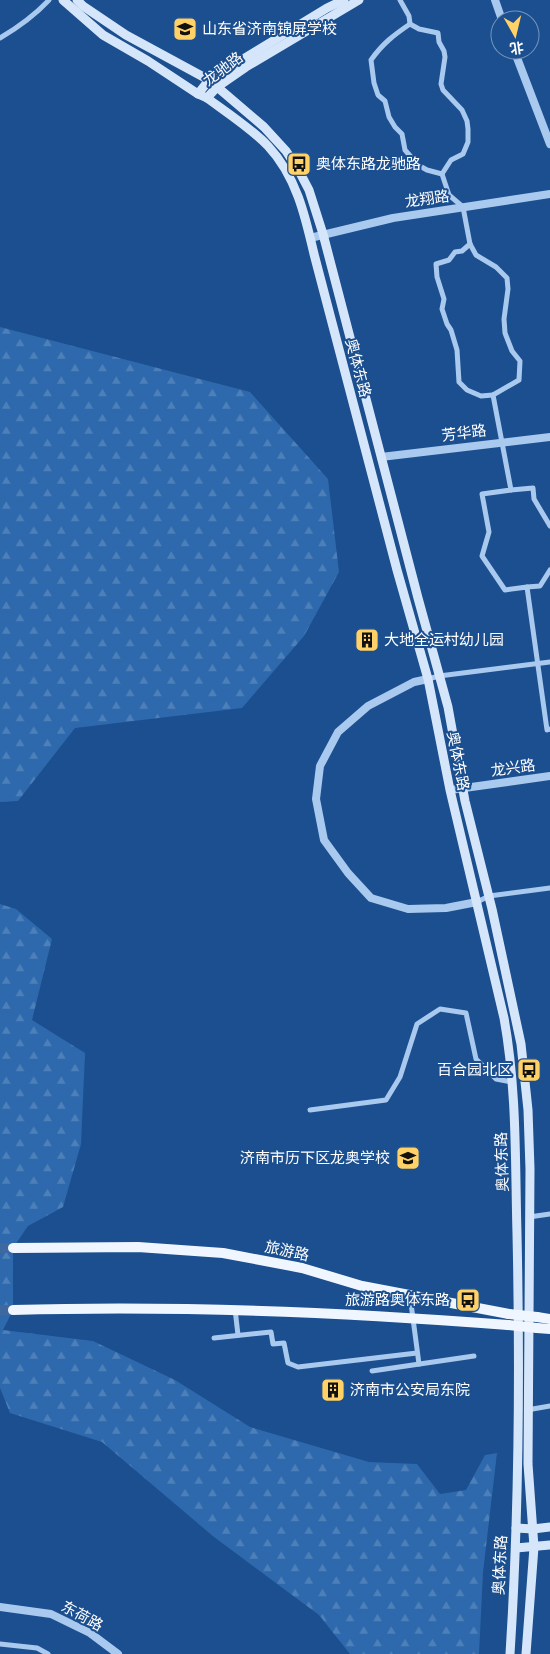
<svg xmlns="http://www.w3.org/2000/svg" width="550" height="1654" font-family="Rubik,'Noto Sans SC',sans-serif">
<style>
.forest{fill:url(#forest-firs)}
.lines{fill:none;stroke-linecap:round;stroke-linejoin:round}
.primary-tunnel{stroke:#3d69a0;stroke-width:10;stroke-dasharray:10 5;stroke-linecap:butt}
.minor{stroke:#a9c9ee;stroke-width:5}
.tertiary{stroke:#a9c9ee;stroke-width:8}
.secondary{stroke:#d6e6fa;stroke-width:9}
.primary{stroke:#f0f6ff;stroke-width:10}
.primary-bridge{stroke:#f0f6ff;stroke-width:10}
.labels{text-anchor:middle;stroke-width:4;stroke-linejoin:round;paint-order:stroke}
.poi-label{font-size:15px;fill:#fff;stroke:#1b4f8f;text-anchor:start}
.street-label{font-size:15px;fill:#fff;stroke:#1b4f8f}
</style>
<defs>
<pattern id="forest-firs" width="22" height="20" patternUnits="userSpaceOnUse" patternTransform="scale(1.25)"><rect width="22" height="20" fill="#2e69ad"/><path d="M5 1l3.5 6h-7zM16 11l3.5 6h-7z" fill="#4d80b9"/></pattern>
</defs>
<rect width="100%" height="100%" fill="#1b4f8f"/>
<g class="forest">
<polygon points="0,327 250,392 328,479 339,572 304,636 242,708 75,728 18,801 0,802"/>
<polygon points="0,904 16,909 52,939 32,1020 85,1053 81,1144 63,1207 28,1226 13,1248 13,1310 3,1330 93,1341 175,1380 250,1427 369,1462 417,1464 440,1494 466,1490 485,1455 497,1453 483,1572 479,1654 350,1654 319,1615 214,1537 102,1442 10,1413 0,1388"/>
</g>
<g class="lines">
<g class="primary-tunnel">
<polyline points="0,1248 13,1248"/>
<polyline points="0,1310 13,1310"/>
</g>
<g class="minor">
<polyline points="400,0 409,16 410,24 419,29 438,33 439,42 444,51 445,57 441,84 443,90 462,110 467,121 468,129 468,142 463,154 451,160 442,174 449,195 463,207 470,244 476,255 496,267 507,278 508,289 504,319 505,333 512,351 520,361 519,380 493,395 511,490 482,494 489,532 482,556 505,590 527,587 547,730 550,729"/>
<path d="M410,24C394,35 383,43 371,60L374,83L378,95L385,101L389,117L395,127L402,134L405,150L418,165L427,170L442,174"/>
<path d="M0,38C17,28 35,15 49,0"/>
<polyline points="470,244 462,251 455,252 449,260 436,264 437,277 444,299 442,309 447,324 451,330 457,350 459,382 467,390 481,396 493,395"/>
<polyline points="511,490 533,488 534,499 550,526"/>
<polyline points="527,587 540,586 550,570"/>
<polyline points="428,679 439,676 550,662"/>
<polyline points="477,902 489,896 550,888"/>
<polyline points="310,1110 386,1100 400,1077 417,1024 440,1009 466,1013 476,1059 496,1079 512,1082"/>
<polyline points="529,1217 550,1214"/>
<polyline points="410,1296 419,1364"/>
<polyline points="235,1309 238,1335"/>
<polyline points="214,1338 271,1332 273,1344 284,1343 288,1363 298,1367 417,1353"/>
<polyline points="372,1371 474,1356"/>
<polyline points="527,1410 550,1406"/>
<polyline points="0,1644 37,1648 48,1654"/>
</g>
<g class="tertiary">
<polyline points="495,0 502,20"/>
<polyline points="514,50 550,144"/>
<polyline points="310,238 393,218 550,194"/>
<polyline points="381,457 550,437"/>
<polyline points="428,679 414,682 368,706 338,732 320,766 316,799 324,840 348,873 371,898 408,909 446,908 477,902"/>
<polyline points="450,790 550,776"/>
<polyline points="0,1607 51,1614 90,1633 118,1654"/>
</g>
<g class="secondary">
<path d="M63,0L103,35L148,61L198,94L207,98C226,112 252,129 268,146C296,176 305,215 314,254L397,570L428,679L450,790L504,1018C517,1090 515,1161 517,1234C520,1374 519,1514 510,1654"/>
<polyline points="77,0 83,6 126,35 209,80 264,127 286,151 298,169 309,190 323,234 418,598 448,707 465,801 492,909 521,1044 528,1110 530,1169 528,1464 534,1547 526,1654"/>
<polyline points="198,94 209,80 327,8 344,0"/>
<polyline points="207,98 217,87 246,67 359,0"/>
<polyline points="516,1528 533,1529 550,1527"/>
<polyline points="516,1548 550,1545"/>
</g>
<g class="primary">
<polyline points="13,1248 138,1247 223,1253 302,1268 362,1286 509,1314"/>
<path d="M13,1310C179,1305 343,1312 508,1325"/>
<polyline points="537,1317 550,1319"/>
<polyline points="537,1328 550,1329"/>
</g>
<g class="primary-bridge">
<polyline points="509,1314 537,1317"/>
<polyline points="508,1325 537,1328"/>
</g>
</g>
<defs>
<g id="school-square" transform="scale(1.25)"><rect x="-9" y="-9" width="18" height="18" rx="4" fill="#ffd166" stroke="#1b4f8f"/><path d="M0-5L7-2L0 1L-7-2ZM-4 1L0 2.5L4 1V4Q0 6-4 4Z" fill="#111"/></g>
<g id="bus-square" transform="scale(1.25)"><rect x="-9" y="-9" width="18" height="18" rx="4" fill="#ffd166" stroke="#1b4f8f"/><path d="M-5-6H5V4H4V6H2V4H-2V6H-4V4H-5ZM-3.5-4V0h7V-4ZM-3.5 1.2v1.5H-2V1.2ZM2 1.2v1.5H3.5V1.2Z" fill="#111"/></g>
<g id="building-square" transform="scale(1.25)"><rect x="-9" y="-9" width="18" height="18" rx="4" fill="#ffd166" stroke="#1b4f8f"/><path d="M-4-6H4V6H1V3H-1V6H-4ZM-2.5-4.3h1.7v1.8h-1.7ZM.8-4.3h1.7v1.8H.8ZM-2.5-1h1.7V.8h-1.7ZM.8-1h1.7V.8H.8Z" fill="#111"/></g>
</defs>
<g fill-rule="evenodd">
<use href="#school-square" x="185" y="29"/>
<use href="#bus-square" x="299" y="164"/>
<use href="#building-square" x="367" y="640"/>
<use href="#bus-square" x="529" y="1070"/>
<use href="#school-square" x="408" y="1158"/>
<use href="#bus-square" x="468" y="1300"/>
<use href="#building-square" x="333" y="1390"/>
</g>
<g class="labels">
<g class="poi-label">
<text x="202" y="34">山东省济南锦屏学校</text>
<text x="316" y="169">奥体东路龙驰路</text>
<text x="384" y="645">大地全运村幼儿园</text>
<text x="512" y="1075" text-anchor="end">百合园北区</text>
<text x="390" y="1163" text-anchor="end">济南市历下区龙奥学校</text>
<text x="450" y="1305" text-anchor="end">旅游路奥体东路</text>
<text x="350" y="1395">济南市公安局东院</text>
</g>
<g class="street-label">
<text transform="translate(223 69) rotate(-37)" y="5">龙驰路</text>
<text transform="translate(427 199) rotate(-8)" y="5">龙翔路</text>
<text transform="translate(358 368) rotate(75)" y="5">奥体东路</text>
<text transform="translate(464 433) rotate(-7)" y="5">芳华路</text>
<text transform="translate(458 761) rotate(79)" y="5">奥体东路</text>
<text transform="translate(513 768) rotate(-8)" y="5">龙兴路</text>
<text transform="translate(502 1162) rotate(-92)" y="5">奥体东路</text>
<text transform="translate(287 1251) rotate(12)" y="5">旅游路</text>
<text transform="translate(500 1565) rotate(-87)" y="5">奥体东路</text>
<text transform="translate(82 1616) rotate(29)" y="5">东荷路</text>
</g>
</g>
<g transform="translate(515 35) rotate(172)"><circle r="24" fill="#1b4f8f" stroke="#7695bc"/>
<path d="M0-4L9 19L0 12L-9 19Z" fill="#ffd166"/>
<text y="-8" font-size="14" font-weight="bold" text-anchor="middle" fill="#ffffff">北</text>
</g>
</svg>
